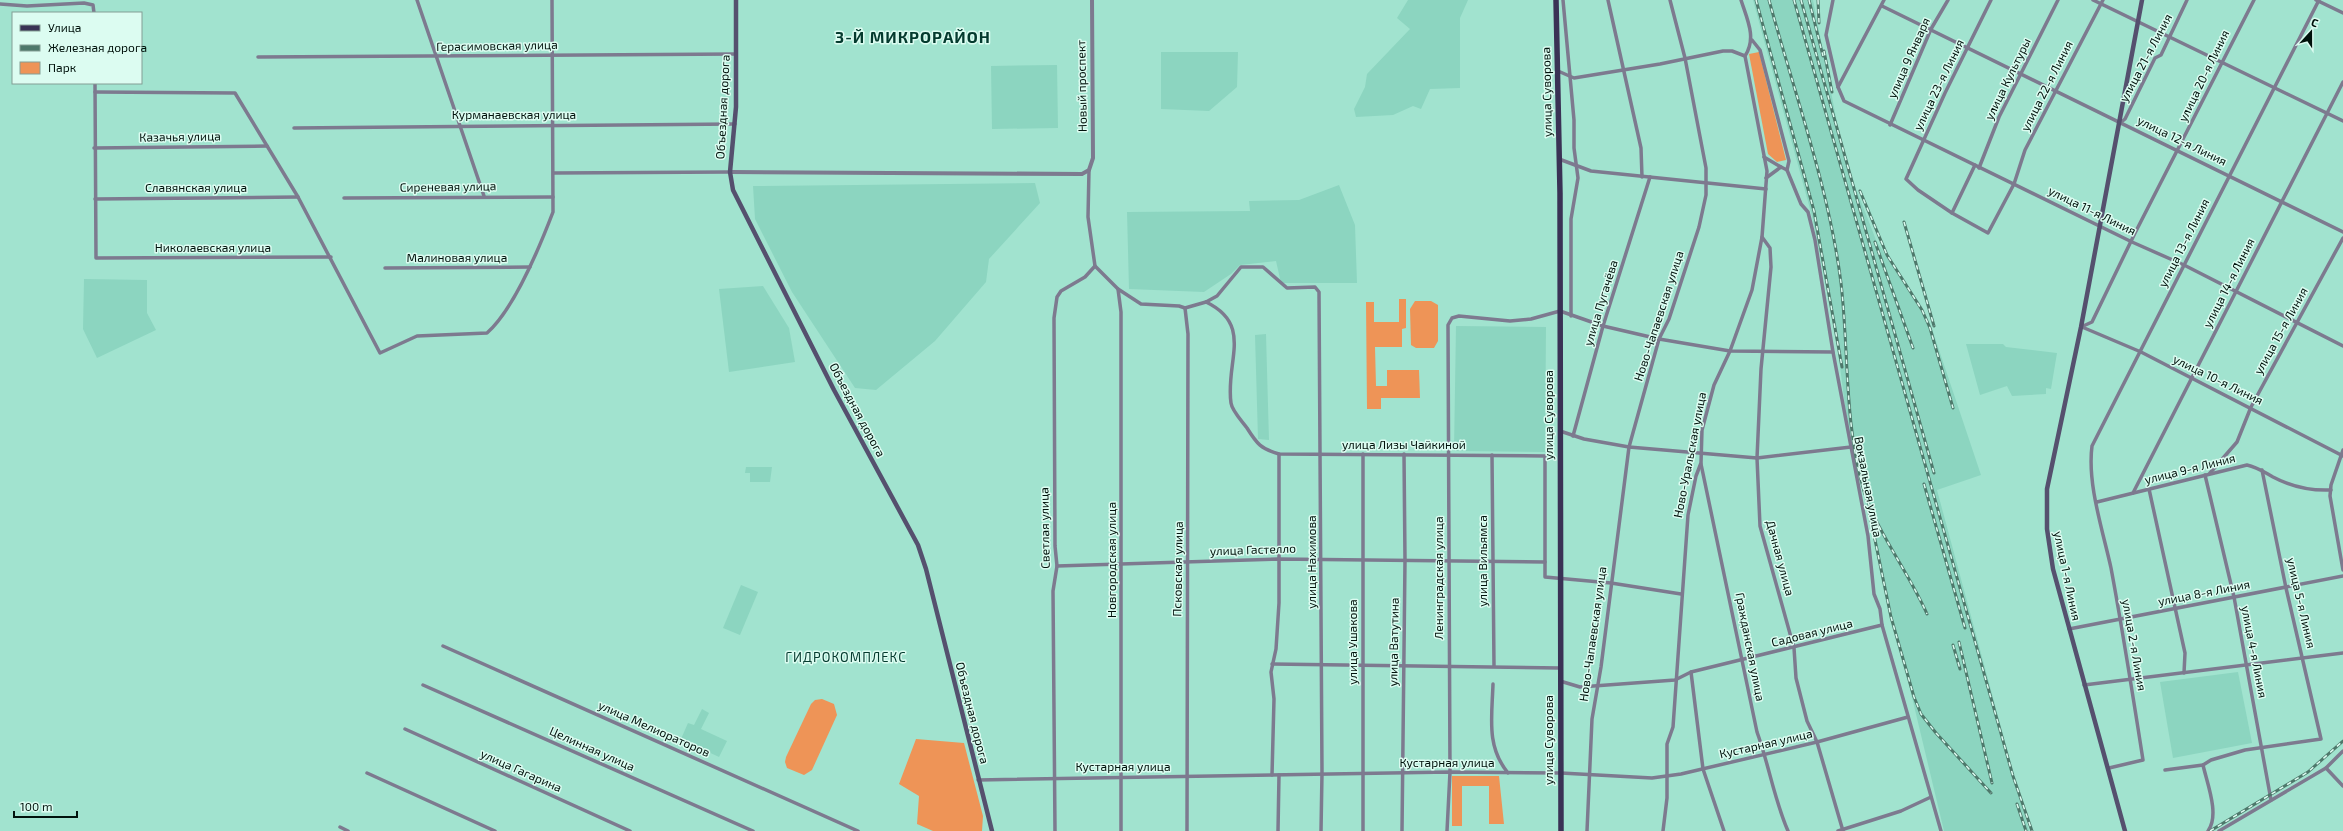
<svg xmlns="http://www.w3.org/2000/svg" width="2343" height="831" font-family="'Exo 2',sans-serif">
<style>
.built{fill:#8cd5c0}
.green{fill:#ee9457}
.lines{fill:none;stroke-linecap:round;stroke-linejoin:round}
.minor{stroke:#7d7a8f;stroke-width:3.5}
.tertiary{stroke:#7d7a8f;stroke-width:4}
.secondary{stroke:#55506e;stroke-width:4.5}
.primary{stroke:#3a3255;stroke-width:5.5}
.rail-casing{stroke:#4e786b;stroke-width:3}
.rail{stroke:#dcfcf1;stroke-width:1.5;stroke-dasharray:4.5;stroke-linecap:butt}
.labels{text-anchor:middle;stroke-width:3;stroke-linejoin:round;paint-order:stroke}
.street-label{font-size:12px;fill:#00120c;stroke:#dcfcf1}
.neighbourhood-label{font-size:13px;letter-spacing:1px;fill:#043a2e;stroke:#dcfcf1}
.district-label{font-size:16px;font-weight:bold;letter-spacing:1px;fill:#043a2e;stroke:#dcfcf1}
</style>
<rect width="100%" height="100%" fill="#a1e3cf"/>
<g class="built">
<polygon points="1408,0 1468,0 1460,18 1460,88 1430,89 1421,109 1413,106 1393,115 1356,117 1354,109 1365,87 1367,74 1410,29 1397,18"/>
<polygon points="1753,0 1813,0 1844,158 1876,240 1932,329 1981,475 1937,490 2029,831 1944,831 1848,430 1837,343 1813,220"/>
<polygon points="1161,52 1238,52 1237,87 1209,111 1161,109"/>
<polygon points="1057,65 1058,128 992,129 991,66"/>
<polygon points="1035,183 1040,203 989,259 986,282 935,341 876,390 855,388 792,292 755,219 753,186"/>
<polygon points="1339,185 1355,225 1357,283 1281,283 1276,261 1240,265 1231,274 1204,292 1129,289 1127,212 1250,211 1249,201 1299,200"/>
<polygon points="84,279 147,280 147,313 156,330 97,358 83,329"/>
<polygon points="763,286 789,328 795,362 729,372 719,289"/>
<polygon points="1456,326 1546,327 1545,452 1454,451"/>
<polygon points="1266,334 1267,370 1269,440 1258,439 1255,335"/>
<polygon points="1966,344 2003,344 2006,347 2057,353 2051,389 2046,388 2046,394 2012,396 2007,386 1980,395"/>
<polygon points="746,467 772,467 770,482 750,482 750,473 745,473"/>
<polygon points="741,585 758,592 740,635 723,628"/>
<polygon points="2238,672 2252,743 2173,758 2160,682"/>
<polygon points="702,709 709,713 701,729 727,741 719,757 681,739 688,723 694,725"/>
</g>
<g class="green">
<polygon points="1759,52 1786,160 1777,162 1768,154 1749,54"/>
<polygon points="1399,299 1406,299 1406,328 1402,329 1402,347 1375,347 1376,386 1387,386 1387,370 1419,370 1420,398 1381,398 1381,409 1367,409 1366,302 1374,302 1374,322 1399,322"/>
<polygon points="1415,301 1431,301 1438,305 1438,341 1434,348 1416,348 1411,345 1410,309"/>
<polygon points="822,699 834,704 837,715 812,770 804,775 787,768 785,762 786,757 811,704 815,700"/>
<polygon points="916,739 964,743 983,816 982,831 933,831 917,824 919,796 899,784"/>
<polygon points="1452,776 1499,776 1504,824 1489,824 1489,786 1462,786 1462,826 1452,826"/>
</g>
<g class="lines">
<g class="minor">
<polyline points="417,0 484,196"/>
<polyline points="1563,0 1574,120 1574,148 1578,178 1571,219 1571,316"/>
<polyline points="1608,0 1641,148 1642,177"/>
<polyline points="1833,0 1826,35 1838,87 1844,101 2132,242 2184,265 2343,346"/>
<polyline points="2093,0 2343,121"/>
<polyline points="2316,0 2343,13"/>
<polyline points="0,4 27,6 84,3 93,5 94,13"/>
<polyline points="1882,6 2343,232"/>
<polyline points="1752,40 1760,50 1789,161 1787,170"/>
<polyline points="258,57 736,54"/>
<polyline points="1558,71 1574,78 1660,64 1723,51 1732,51 1745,56"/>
<polyline points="95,83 96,258 331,257"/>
<polyline points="1838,87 1884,0"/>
<path d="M95,92L235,93L298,197L380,353L417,336L487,333C514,309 540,246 553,212L552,0"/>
<polyline points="2120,123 2125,119 2155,58 2161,55 2187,0"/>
<polyline points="1890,125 1931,29 1948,0"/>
<polyline points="294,128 735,124"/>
<polyline points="94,148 267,146"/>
<polyline points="1764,157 1781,167"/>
<polyline points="1559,159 1591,171 1766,189"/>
<polyline points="1975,165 1952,213 1918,190 1906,179 1945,93 1991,0"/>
<polyline points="1979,168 1999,117 2058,0"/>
<polyline points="1089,170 1088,217 1095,266 1118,289 1141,304 1179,306 1185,308 1206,302 1217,296 1241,267 1263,267 1287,288 1315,287 1319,292 1322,773 1321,831"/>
<polyline points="554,173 730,172"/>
<polyline points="1766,178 1781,167 1787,170 1801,204 1808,212 1815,240 1833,352 1868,536 1874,594 1880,609 1882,625 1941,831"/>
<polyline points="344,198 553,197"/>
<polyline points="95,199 298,197"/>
<polyline points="1952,213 1988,233 2014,184 2025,150 2103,0"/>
<polyline points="1762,237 1770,248 1771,267 1761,369 1757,458 1760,526 1794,648 1796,678 1807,721 1817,742 1843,831"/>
<polyline points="385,268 530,267"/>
<polyline points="1118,289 1121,312 1121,831"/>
<path d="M1206,302C1254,325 1225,362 1231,403C1232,411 1242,421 1247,428C1257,444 1261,449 1279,454L1545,456V577L1611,583L1681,594"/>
<polyline points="1185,308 1188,334 1187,831"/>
<polyline points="2081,327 2092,322 2135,233 2254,0"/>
<polyline points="2082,327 2141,352 2343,456"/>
<polyline points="1560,431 1584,439 1629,447 1757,458 1851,447"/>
<polyline points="1573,436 1603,326 1650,177"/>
<polyline points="2343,450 2331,485 2330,496 2343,570"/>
<polyline points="1492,455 1494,666"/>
<path d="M1701,464L1757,732C1769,765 1774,799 1788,831"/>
<polyline points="2210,473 2237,442 2251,407 2343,238"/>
<polyline points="2205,475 2234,597 2271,800"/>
<polyline points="2149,489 2185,653 2184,673"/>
<polyline points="2133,493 2343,82"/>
<path d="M2097,502L2247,465C2257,467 2264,472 2273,477C2292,487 2309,491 2331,490"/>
<polyline points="1057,566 1278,559 1545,562"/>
<polyline points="2069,629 2343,576"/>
<polyline points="443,646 858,831"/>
<polyline points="1272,664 1560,668"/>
<polyline points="1691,672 1703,769 1724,831"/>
<polyline points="1560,681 1580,687 1675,680 1691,672 1882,625"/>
<path d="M1493,684C1492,717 1486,746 1508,773"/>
<polyline points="423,685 753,831"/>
<polyline points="2084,685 2343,653"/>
<polyline points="405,729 630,831"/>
<path d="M2203,765C2207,783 2220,815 2208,831"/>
<path d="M2109,768L2143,760C2133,696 2123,632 2111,568C2103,531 2087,484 2092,446L2319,0"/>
<polyline points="2326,768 2343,786"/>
<polyline points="2165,770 2203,765 2211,760 2245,750 2321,739 2286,588 2262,470"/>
<polyline points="367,773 495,831"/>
<polyline points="1272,775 1274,699 1271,672 1276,649 1279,603 1279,454"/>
<polyline points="978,780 1450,772 1561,773 1652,778 1681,774 1817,742 1908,717"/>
<polyline points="340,827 348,831"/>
<polyline points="1055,831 1053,591 1057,566 1055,546 1054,318 1057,297 1061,291 1085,277 1095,266"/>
<polyline points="1278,831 1279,775"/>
<polyline points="1363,831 1363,454"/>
<polyline points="1402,831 1405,560 1404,454"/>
<polyline points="1447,831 1450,772 1448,325 1452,318 1459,316 1510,321 1531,319 1560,311 1603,326 1659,339 1730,351 1833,352"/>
<polyline points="1587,831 1592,719 1601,667 1629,447 1659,339 1669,319 1699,227 1706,195 1706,168 1685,58 1670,0"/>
<path d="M1663,831L1667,798V744L1673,727L1688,515L1696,476L1701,463L1702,430L1714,385L1730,351L1752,290L1762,237L1767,171L1745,56C1757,38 1747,19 1741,0"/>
<polyline points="1838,831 1901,811 1931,797"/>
<polyline points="2219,831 2326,768 2343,751"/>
</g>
<polyline class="tertiary" points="730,172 1082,174 1089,170 1093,158 1092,0"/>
<g class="secondary">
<polyline points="736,0 736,107 730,172 733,190 834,390 918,545 926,569 992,831"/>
<polyline points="2125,831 2053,569 2047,529 2047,489 2081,327 2142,0"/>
</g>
<polyline class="primary" points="1556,0 1560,193 1561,831"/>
<g class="rail-casing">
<g id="rail">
<polyline points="1756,0 1814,211 1842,367"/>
<path d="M1769,0C1794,92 1829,188 1841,283C1849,352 1844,424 1864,491C1877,532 1909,573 1927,614"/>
<polyline points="1794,0 2013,776 2032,831"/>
<polyline points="1801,0 1934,473"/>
<polyline points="1809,0 1823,56"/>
<polyline points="1818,0 1819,23"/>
<polyline points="1824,51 1832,92"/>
<polyline points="1860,191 1887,255 1922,310 1930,328 1953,408"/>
<polyline points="1904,222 1934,326"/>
<polyline points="1875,242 1913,348"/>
<polyline points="1924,484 1965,628"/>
<polyline points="1869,511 1891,617 1914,697 1921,714 1936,733 1991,793"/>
<polyline points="1959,642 1992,783"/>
<polyline points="1953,645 1960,669"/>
<polyline points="2017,804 2026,831"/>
<polyline points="2210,831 2308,772 2343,741"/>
</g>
</g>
<use href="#rail" class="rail"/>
</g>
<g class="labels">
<g class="street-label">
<text transform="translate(497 46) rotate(-1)" y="4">Герасимовская улица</text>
<text transform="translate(1909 58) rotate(-66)" y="4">улица 9 Января</text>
<text transform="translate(2146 58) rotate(-62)" y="4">улица 21-я Линия</text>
<text transform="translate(2204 76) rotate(-64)" y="4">улица 20-я Линия</text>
<text transform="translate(2008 79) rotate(-64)" y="4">улица Культуры</text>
<text transform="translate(1939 85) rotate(-64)" y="4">улица 23-я Линия</text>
<text transform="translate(1082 86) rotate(-91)" y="4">Новый проспект</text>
<text transform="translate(2047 86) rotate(-63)" y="4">улица 22-я Линия</text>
<text transform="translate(1547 92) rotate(-91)" y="4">улица Суворова</text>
<text transform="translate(723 107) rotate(-87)" y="4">Объездная дорога</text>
<text x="514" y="119">Курманаевская улица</text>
<text transform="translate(180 137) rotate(-1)" y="4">Казачья улица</text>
<text transform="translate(2182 141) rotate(26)" y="4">улица 12-я Линия</text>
<text transform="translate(448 187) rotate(-1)" y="4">Сиреневая улица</text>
<text x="196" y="192">Славянская улица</text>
<text transform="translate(2092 211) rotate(26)" y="4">улица 11-я Линия</text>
<text transform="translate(2184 243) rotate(-63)" y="4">улица 13-я Линия</text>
<text x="213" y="252">Николаевская улица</text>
<text x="457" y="262">Малиновая улица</text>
<text transform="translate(2229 283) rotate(-63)" y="4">улица 14-я Линия</text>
<text transform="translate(1601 303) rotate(-73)" y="4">улица Пугачёва</text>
<text transform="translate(1659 316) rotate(-72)" y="4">Ново-Чапаевская улица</text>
<text transform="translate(2281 331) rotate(-61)" y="4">улица 15-я Линия</text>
<text transform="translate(2218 380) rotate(26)" y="4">улица 10-я Линия</text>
<text transform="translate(857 410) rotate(62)" y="4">Объездная дорога</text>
<text transform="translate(1549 415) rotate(-90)" y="4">улица Суворова</text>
<text x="1404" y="449">улица Лизы Чайкиной</text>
<text transform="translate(1690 455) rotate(-79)" y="4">Ново-Уральская улица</text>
<text transform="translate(2190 469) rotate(-14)" y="4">улица 9-я Линия</text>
<text transform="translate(1868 487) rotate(79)" y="4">Вокзальная улица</text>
<text transform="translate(1045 528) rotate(-91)" y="4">Светлая улица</text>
<text transform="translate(1253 550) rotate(-2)" y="4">улица Гастелло</text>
<text transform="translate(1780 558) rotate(75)" y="4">Дачная улица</text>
<text transform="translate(1112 560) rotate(-90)" y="4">Новгородская улица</text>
<text transform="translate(1483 561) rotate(-90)" y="4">улица Вильямса</text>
<text transform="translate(1312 562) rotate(-90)" y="4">улица Нахимова</text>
<text transform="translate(1178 569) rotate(-89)" y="4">Псковская улица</text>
<text transform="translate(2067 576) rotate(78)" y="4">улица 1-я Линия</text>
<text transform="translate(1439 578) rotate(-90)" y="4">Ленинградская улица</text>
<text transform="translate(2204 593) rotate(-11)" y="4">улица 8-я Линия</text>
<text transform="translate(2301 603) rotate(77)" y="4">улица 5-я Линия</text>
<text transform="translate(1812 633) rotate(-14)" y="4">Садовая улица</text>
<text transform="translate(1593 634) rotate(-82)" y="4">Ново-Чапаевская улица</text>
<text transform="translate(1353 642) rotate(-90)" y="4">улица Ушакова</text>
<text transform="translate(1394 642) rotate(-89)" y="4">улица Ватутина</text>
<text transform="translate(2134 645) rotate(80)" y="4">улица 2-я Линия</text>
<text transform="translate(1750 647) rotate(79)" y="4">Гражданская улица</text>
<text transform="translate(2254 652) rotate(79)" y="4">улица 4-я Линия</text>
<text transform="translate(972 713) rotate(76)" y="4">Объездная дорога</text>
<text transform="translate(654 729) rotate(24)" y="4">улица Мелиораторов</text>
<text transform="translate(1549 740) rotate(-90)" y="4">улица Суворова</text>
<text transform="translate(1766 744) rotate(-13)" y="4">Кустарная улица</text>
<text transform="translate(592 749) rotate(24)" y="4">Целинная улица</text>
<text x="1447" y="767">Кустарная улица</text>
<text x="1123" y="771">Кустарная улица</text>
<text transform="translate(521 771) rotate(24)" y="4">улица Гагарина</text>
</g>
<g class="neighbourhood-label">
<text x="846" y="662">ГИДРОКОМПЛЕКС</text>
</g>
<g class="district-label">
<text x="913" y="43">3-Й МИКРОРАЙОН</text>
</g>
</g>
<rect x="12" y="12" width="130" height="72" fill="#dcfcf1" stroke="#849e95"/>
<rect x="20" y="25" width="20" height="6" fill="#3a3255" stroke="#849e95"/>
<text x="48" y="32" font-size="12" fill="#00120c">Улица</text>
<rect x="20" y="45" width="20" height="6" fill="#4e786b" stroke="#849e95"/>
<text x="48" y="52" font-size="12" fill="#00120c">Железная дорога</text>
<rect x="20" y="62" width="20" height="12" fill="#ee9457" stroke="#849e95"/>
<text x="48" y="72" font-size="12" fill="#00120c">Парк</text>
<g transform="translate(2311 32) rotate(21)" stroke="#dcfcf1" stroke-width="3" paint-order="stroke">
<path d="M0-3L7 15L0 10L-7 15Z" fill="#00120c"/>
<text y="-6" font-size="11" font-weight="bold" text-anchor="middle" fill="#00120c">С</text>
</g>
<path d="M14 811v6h63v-6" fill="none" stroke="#00120c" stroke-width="2"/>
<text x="20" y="811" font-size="12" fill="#00120c" stroke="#dcfcf1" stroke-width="3" paint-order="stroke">100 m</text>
</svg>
